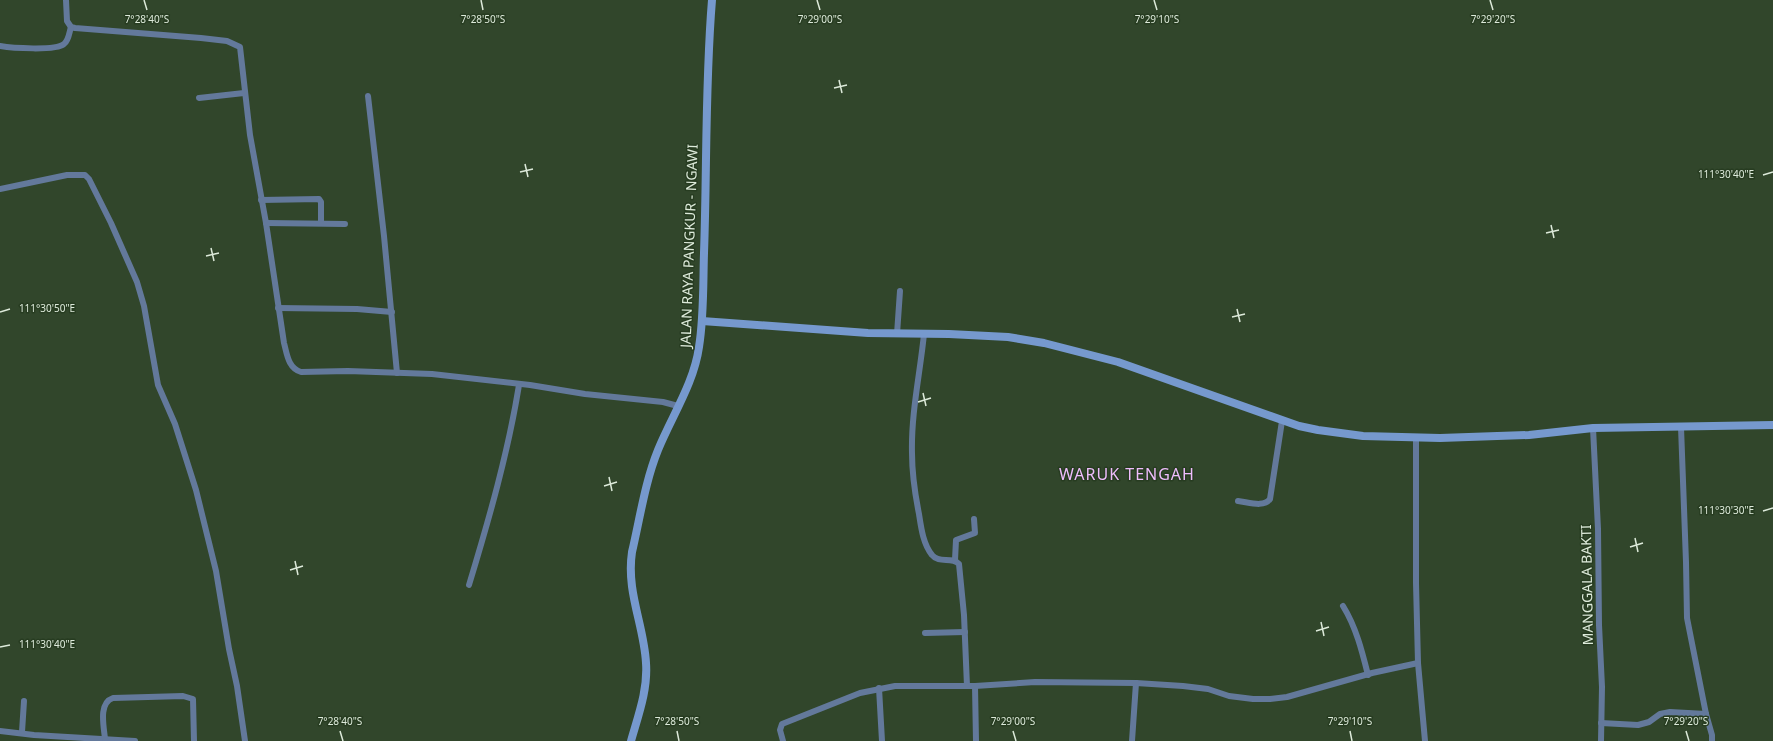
<svg xmlns="http://www.w3.org/2000/svg" width="1773" height="741" font-family="'Noto Sans',sans-serif">
<style>
.lines{fill:none;stroke-linecap:round;stroke-linejoin:round}
.street{stroke:#63799b;stroke-width:6}
.secondary{stroke:#7699ce;stroke-width:8}
.ticks{fill:none;stroke:#ddeada;stroke-width:1.5}
.labels{text-anchor:middle;stroke-width:3;stroke-linejoin:round;paint-order:stroke}
.street-label{font-size:14px;fill:#ddeada;stroke:#273c21}
.quarter-label{font-size:16px;letter-spacing:1px;fill:#eebdfc;stroke:#273c21}
.ticks-label{font-size:10px;text-anchor:middle;fill:#ddeada;stroke:#273c21;stroke-width:3;stroke-linejoin:round;paint-order:stroke}
</style>
<rect width="100%" height="100%" fill="#31462b"/>
<g class="lines">
<g class="street">
<path d="M66,0L67,21L71,27L75,28L201,38L227,41L240,47L250,135L266,223L284,343C287,354 288,368 301,372L348,371L432,374L530,385L585,394L663,402L678,406"/>
<path d="M0,46C11,48 56,51 64,44C69,40 69,33 71,27"/>
<polyline points="368,96 384,236 397,373"/>
<polyline points="199,98 244,93"/>
<polyline points="0,189 67,175 85,175 89,179 111,223 137,282 144,306 158,385 175,424 196,490 216,571 229,649 237,686 245,741"/>
<polyline points="261,200 319,199 321,202 321,223"/>
<polyline points="266,223 345,224"/>
<polyline points="278,308 357,309 392,312"/>
<polyline points="897,334 900,291"/>
<path d="M924,334C920,374 911,413 912,453C912,474 915,494 919,514C921,527 923,544 932,555C939,564 952,556 959,564L964,615L967,686"/>
<polyline points="1681,427 1686,562 1687,618 1706,714 1712,735 1712,741"/>
<polyline points="1593,428 1598,529 1599,625 1602,687 1601,741"/>
<polyline points="1416,437 1416,583 1418,663 1425,741"/>
<path d="M1238,501C1248,502 1264,508 1270,499L1282,421"/>
<polyline points="955,560 956,540 975,533 974,519"/>
<path d="M469,585C489,519 508,453 519,385"/>
<path d="M1343,606C1356,627 1362,651 1368,675"/>
<polyline points="925,633 965,632"/>
<polyline points="975,686 976,741"/>
<polyline points="879,688 882,741"/>
<polyline points="1601,723 1638,725 1649,722 1660,714 1670,712 1706,714"/>
<polyline points="0,731 34,735 135,741"/>
<polyline points="22,732 24,701"/>
<path d="M105,739C104,727 98,703 113,698L183,696L193,699L194,741"/>
<polyline points="783,741 780,730 782,724 860,693 895,686 975,686 1035,682 1136,683 1183,686 1208,689 1229,696 1253,699 1270,699 1287,697 1372,673 1418,663"/>
<polyline points="1132,741 1136,683"/>
</g>
<g class="secondary">
<polyline points="702,321 868,333 949,334 1008,337 1044,343 1118,362 1299,426 1318,430 1363,436 1440,438 1529,435 1593,428 1773,425"/>
<path d="M631,741C638,716 648,690 646,663C644,625 626,592 632,552C640,518 645,482 658,450C672,416 694,383 699,347C704,316 703,284 704,253C707,169 705,84 712,0"/>
</g>
</g>
<path class="ticks" d="M144,0L147,10M481,0L483,10M817,0L820,10M1154,0L1157,10M1490,0L1493,10M839,80L842,93M834,88L847,85M525,164L528,177M520,172L533,169M1763,175L1773,172M1551,225L1554,238M1546,233L1559,230M211,248L214,261M206,256L219,253M1237,309L1240,322M0,312L10,309M1232,317L1245,314M923,393L926,406M918,402L931,398M609,477L612,491M604,486L617,482M1763,511L1773,508M1635,538L1638,552M1630,547L1643,543M295,561L298,575M290,570L303,566M1321,622L1324,636M1316,631L1329,627M0,647L10,645M340,731L343,741M677,731L679,741M1013,731L1016,741M1350,731L1352,741M1686,731L1689,741"/>
<g class="labels">
<g class="street-label">
<text transform="translate(689 246) rotate(-88)" y="5">JALAN RAYA PANGKUR - NGAWI</text>
<text transform="translate(1587 585) rotate(-91)" y="5">MANGGALA BAKTI</text>
</g>
<g class="quarter-label">
<text x="1127" y="480">WARUK TENGAH</text>
</g>
</g>
<g class="ticks-label">
<text x="147" y="23">7°28'40"S</text>
<text x="483" y="23">7°28'50"S</text>
<text x="820" y="23">7°29'00"S</text>
<text x="1157" y="23">7°29'10"S</text>
<text x="1493" y="23">7°29'20"S</text>
<text x="1726" y="178">111°30'40"E</text>
<text x="47" y="312">111°30'50"E</text>
<text x="1726" y="514">111°30'30"E</text>
<text x="47" y="648">111°30'40"E</text>
<text x="340" y="725">7°28'40"S</text>
<text x="677" y="725">7°28'50"S</text>
<text x="1013" y="725">7°29'00"S</text>
<text x="1350" y="725">7°29'10"S</text>
<text x="1686" y="725">7°29'20"S</text>
</g>
</svg>
